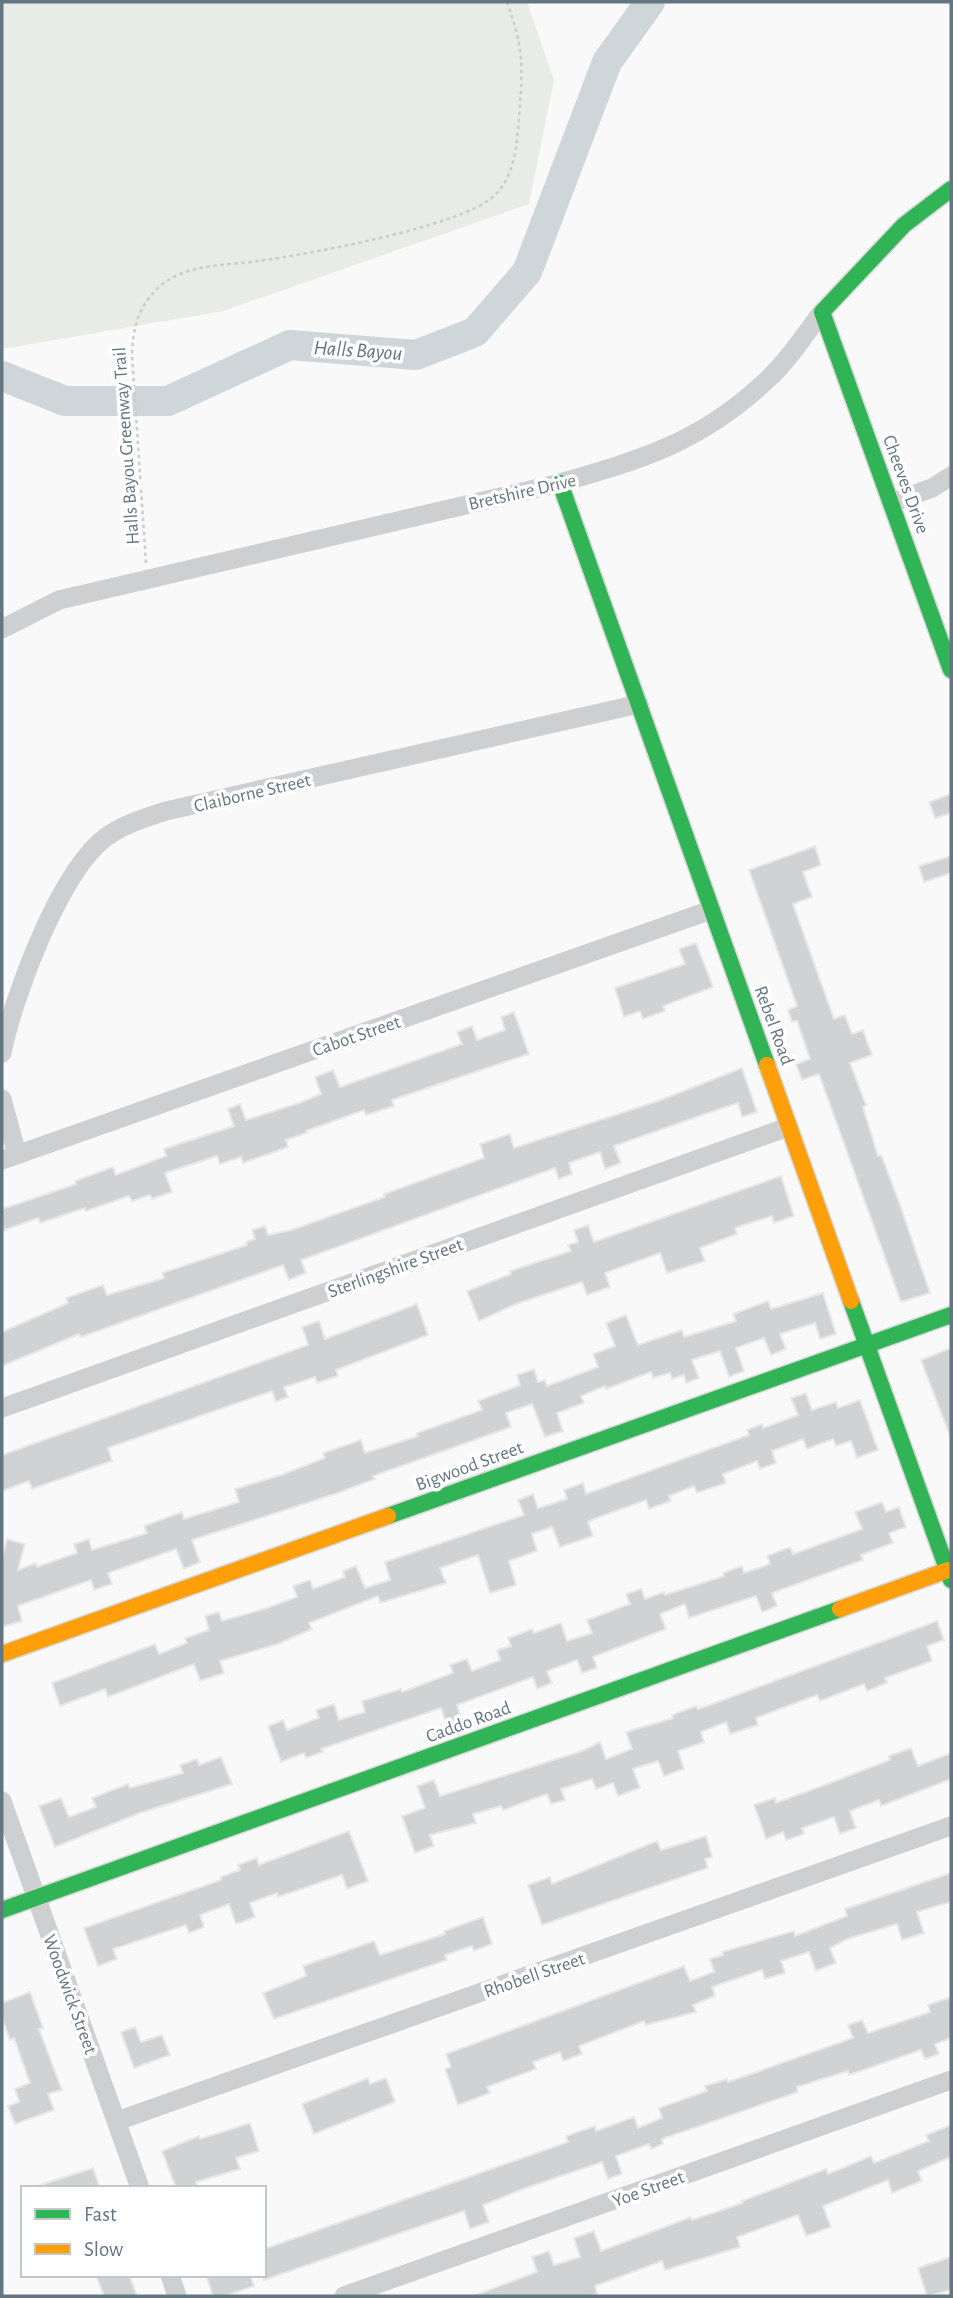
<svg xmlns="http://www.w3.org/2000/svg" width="953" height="2298" font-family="'Alegreya Sans',sans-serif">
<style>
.green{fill:#e8ebe6}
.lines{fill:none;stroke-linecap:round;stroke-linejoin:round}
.river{stroke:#ced6d9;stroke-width:30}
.building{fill:#d0d2d3;stroke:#e8e8e8;stroke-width:2}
.fast-casing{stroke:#d5d6d7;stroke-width:19}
.slow-casing{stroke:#d5d6d7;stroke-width:19}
.path{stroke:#cbcccd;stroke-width:2.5;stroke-dasharray:3.5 3.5;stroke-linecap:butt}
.street{stroke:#cecfd0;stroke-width:19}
.fast{stroke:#30b455;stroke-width:16}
.slow{stroke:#ff9f0a;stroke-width:16}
.labels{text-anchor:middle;stroke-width:7;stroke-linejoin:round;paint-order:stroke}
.street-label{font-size:19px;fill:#657683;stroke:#fff}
.water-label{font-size:21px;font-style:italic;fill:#60757c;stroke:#fff}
</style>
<rect width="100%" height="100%" fill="#f9f9f9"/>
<polygon class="green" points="2,2 527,2 554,80 529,204 223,311 2,349"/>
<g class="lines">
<polyline class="river" points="2,376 65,401 168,401 290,345 416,355 475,332 527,272 607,62 650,2"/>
</g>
<g class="building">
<polygon points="951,794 951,813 935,818 929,802"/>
<polygon points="815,846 821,865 803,872 812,897 793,904 834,1019 845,1015 852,1034 863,1030 872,1055 850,1063 866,1105 863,1107 878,1156 881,1155 898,1199 930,1293 901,1302 819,1074 802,1080 796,1064 810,1059 797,1021 792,1022 788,1010 797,1006 749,870"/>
<polygon points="951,856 951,873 924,882 919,866"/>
<polygon points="696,943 713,987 663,1006 665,1011 643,1019 640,1011 624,1017 615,988 685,964 679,949"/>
<polygon points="514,1012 529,1054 392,1100 394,1106 366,1115 364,1110 306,1131 307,1133 286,1140 288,1147 243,1163 241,1157 220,1164 217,1156 165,1173 172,1192 152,1199 150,1195 132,1201 129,1196 86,1211 85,1208 40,1223 38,1218 2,1231 2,1209 76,1184 75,1181 113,1167 116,1175 166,1156 164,1149 234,1126 228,1109 240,1104 246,1120 302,1102 321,1094 315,1077 333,1070 340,1087 462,1044 457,1032 472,1026 477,1040 505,1030 501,1017"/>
<polygon points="742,1068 757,1112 742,1117 738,1103 708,1113 614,1146 621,1163 605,1169 600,1152 569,1163 572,1174 559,1179 555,1168 301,1260 306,1273 289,1280 283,1265 81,1337 79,1334 2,1366 2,1332 68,1303 66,1298 103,1285 107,1295 164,1278 162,1273 247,1245 246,1242 255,1239 252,1230 265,1226 268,1235 291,1230 385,1197 384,1194 484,1158 480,1144 510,1134 514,1148 658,1101"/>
<polygon points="781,1176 794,1216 774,1223 772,1216 735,1228 737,1234 700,1248 705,1261 667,1273 660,1253 605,1273 610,1287 587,1295 582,1282 516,1304 479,1321 467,1291 511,1274 510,1271 571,1251 568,1245 578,1242 574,1230 588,1225 594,1242"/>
<polygon points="823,1293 836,1334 820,1339 815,1323 780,1334 786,1349 771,1355 764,1338 736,1348 744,1371 729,1377 720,1351 692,1360 699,1378 686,1383 684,1375 672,1379 670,1373 653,1378 651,1372 606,1389 605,1386 581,1396 584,1403 557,1413 563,1431 545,1437 532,1404 506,1413 511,1427 373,1476 375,1479 338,1493 192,1540 200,1562 184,1569 176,1549 108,1573 112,1584 94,1590 91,1580 18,1606 22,1621 2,1627 2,1558 7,1539 25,1544 18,1570 36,1563 37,1567 77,1553 74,1544 89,1539 92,1550 147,1533 144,1526 182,1512 184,1519 239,1502 235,1489 281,1475 325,1458 323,1453 361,1440 365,1453 418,1436 417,1433 482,1410 478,1401 520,1385 517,1375 534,1369 538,1382 545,1380 547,1386 598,1367 593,1354 615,1346 606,1323 626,1315 638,1345 682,1330 684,1337 736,1321 733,1314 768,1301 771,1309"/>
<polygon points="417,1304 428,1335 336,1370 338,1376 317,1383 315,1377 284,1387 288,1397 276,1402 272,1391 108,1448 112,1461 32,1489 29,1481 2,1491 2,1455 308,1345 302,1327 319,1321 325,1339"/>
<polygon points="951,1348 951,1436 950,1436 921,1360"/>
<polygon points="806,1393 812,1410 836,1402 838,1408 860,1400 878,1450 857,1458 851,1441 836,1446 833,1439 807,1449 803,1439 772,1451 776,1463 760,1469 757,1461 723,1474 726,1483 697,1493 694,1486 669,1496 671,1501 649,1509 646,1500 594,1519 588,1522 593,1536 560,1547 552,1527 532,1534 537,1551 509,1561 516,1585 490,1593 478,1555 440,1568 446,1583 380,1603 378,1596 309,1623 312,1629 278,1644 220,1661 224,1673 200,1681 194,1664 108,1697 105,1689 60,1706 52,1683 155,1644 159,1654 187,1643 185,1638 209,1630 205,1616 219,1612 222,1621 267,1608 297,1597 293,1586 310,1580 313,1589 345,1577 343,1571 356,1566 365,1588 390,1580 385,1562 524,1515 518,1500 533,1494 538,1508 567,1499 564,1490 583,1483 586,1494 749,1435 747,1430 762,1424 763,1428 798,1415 791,1398"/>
<polygon points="882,1502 886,1512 899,1507 906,1527 889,1533 893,1543 861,1555 863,1560 772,1593 777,1606 762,1612 756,1596 689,1618 685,1604 660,1614 666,1629 593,1657 597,1668 582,1673 577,1660 547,1671 552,1683 537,1689 533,1677 457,1705 462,1721 447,1726 441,1708 321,1749 323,1752 306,1758 304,1753 281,1762 268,1726 283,1720 287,1730 319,1718 316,1710 334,1704 339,1720 365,1712 362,1701 401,1689 402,1692 453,1673 450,1665 467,1659 472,1671 500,1660 497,1650 511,1646 508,1638 532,1629 534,1633 561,1623 567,1641 592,1633 587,1620 630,1604 626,1594 641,1589 645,1599 664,1592 665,1595 724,1576 723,1573 742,1566 744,1573 770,1564 767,1556 790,1547 793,1554 862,1529 855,1512"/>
<polygon points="937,1621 944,1640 927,1646 932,1661 885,1678 887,1683 867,1691 864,1684 820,1701 817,1695 756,1718 758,1725 730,1734 726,1722 701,1732 704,1742 678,1751 684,1769 664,1776 658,1761 633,1769 640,1788 618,1796 613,1783 596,1789 592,1779 561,1789 565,1800 551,1804 547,1794 503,1810 501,1806 473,1814 476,1823 430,1835 434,1846 415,1853 402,1816 425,1808 417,1786 434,1780 440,1796 582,1751 600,1742 606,1759 632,1749 626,1732 673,1718 672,1715 696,1706 698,1709 715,1703"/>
<polygon points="911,1748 918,1766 951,1753 951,1779 881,1806 879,1800 850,1811 856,1828 840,1834 834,1817 802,1828 804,1834 786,1840 783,1832 766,1839 754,1805 775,1798 776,1803 838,1780 890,1760 889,1756"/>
<polygon points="221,1757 232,1784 140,1813 55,1847 39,1806 61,1798 69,1817 96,1807 92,1798 128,1784 130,1788 183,1773 180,1765 197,1759 199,1765"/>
<polygon points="349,1831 368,1881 347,1889 342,1875 278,1897 277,1893 250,1903 255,1917 236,1924 229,1904 200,1915 204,1927 189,1933 186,1925 113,1949 117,1959 98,1966 84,1928 221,1880 220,1877 240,1870 238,1865 257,1858 259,1865"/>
<polygon points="706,1836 712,1857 705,1859 708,1868 542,1925 528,1885 550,1877 552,1884 657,1841 661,1850"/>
<polygon points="951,1873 951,1902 917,1912 924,1933 902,1940 897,1924 847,1939 830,1948 836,1963 816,1971 809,1952 781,1961 785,1973 765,1979 762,1970 712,1987 715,1996 693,2005 696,2012 646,2025 644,2021 579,2046 582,2054 563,2061 560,2052 533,2062 536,2069 487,2087 490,2093 458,2105 445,2069 451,2067 446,2054 684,1966 690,1981 714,1972 710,1959 723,1955 722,1952 794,1931 795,1936 847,1916 845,1909"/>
<polygon points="483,1917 492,1944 474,1951 472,1946 445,1955 447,1960 274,2019 263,1993 306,1976 303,1966 374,1941 380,1955 445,1934 444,1931"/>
<polygon points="30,1992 43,2028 39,2029 62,2090 48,2094 54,2110 15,2124 8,2106 19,2102 15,2089 30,2083 14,2038 10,2040 2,2018 2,2003"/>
<polygon points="951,1997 951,2038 935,2044 939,2054 925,2059 921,2050 849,2075 848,2071 797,2087 798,2092 662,2139 663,2144 651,2149 649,2144 616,2156 622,2174 608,2179 602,2162 526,2188 483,2205 489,2222 470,2229 464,2211 264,2280 264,2249 568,2142 566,2136 595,2126 596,2131 634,2117 638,2128 662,2118 659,2108 707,2091 705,2086 727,2079 728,2082 853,2038 848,2025 862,2020 868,2033 930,2012 928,2005"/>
<polygon points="135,2027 141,2042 162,2035 170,2055 134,2068 121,2032"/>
<polygon points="368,2078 370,2084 386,2078 395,2102 314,2134 302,2104"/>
<polygon points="250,2123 259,2151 236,2158 240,2169 196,2182 198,2188 176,2188 162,2151 199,2136 200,2139"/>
<polygon points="951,2125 951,2157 918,2171 922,2181 892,2193 888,2180 823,2206 831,2227 806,2236 798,2215 737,2237 740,2247 665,2270 662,2261 595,2286 597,2294 590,2296 473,2296 537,2272 532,2257 549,2251 554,2265 580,2257 574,2238 594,2231 601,2251 691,2217 692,2220 743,2203 742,2201 826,2169 828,2174 871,2156 874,2163 929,2141 926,2135"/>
<polygon points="93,2168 100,2188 41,2188 40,2185"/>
<polygon points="951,2257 951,2290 927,2296 918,2268"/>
<polygon points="96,2275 129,2275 137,2296 104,2296"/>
<polygon points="206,2275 250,2275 254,2286 225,2296 213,2296"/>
</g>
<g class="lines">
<g class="fast-casing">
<g id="fast">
<polyline points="951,189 904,225 822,312 951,670"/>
<polyline points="560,483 767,1065"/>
<polyline points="851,1301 951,1580"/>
<polyline points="388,1516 951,1315"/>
<polyline points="2,1910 840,1609"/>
</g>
</g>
<g class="slow-casing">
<g id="slow">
<polyline points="767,1065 851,1301"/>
<polyline points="840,1609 948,1570"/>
<polyline points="2,1654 388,1516"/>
</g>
</g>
<path class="path" d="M146,563L132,355C133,328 138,307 158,288C185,263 225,266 259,261C308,254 460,227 494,196C515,176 517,144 519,117C523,67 524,49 507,2"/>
<g class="street">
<polyline points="891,503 932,488 951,476"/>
<path d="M2,629L59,600L560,483C644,459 703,441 768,379C789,360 805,334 822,312"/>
<path d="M2,1053C13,997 60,871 106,837C124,824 145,818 166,811L639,704"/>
<polyline points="2,1099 17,1154"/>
<polyline points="2,1160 711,910"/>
<polyline points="2,1408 788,1127"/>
<polyline points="2,1801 140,2188"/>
<polyline points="117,2121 951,1826"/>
<polyline points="170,2275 177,2296"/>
<polyline points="344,2296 951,2080"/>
</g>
<use href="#fast" class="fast"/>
<use href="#slow" class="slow"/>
</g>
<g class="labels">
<g class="street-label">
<text transform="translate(125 446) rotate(-94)" y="7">Halls Bayou Greenway Trail</text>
<text transform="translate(907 484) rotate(70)" y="7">Cheeves Drive</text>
<text transform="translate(522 491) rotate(-13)" y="7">Bretshire Drive</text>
<text transform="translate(252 792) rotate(-13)" y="7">Claiborne Street</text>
<text transform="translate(775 1025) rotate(70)" y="7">Rebel Road</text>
<text transform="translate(356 1035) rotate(-19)" y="7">Cabot Street</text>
<text transform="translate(395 1267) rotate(-20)" y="7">Sterlingshire Street</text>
<text transform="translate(469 1465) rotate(-20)" y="7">Bigwood Street</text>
<text transform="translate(468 1721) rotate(-20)" y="7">Caddo Road</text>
<text transform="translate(534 1974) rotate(-19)" y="7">Rhobell Street</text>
<text transform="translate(71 1994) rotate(70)" y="7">Woodwick Street</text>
<text transform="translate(648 2188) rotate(-20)" y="7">Yoe Street</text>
</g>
<g class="water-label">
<text transform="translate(358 350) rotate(4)" y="7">Halls Bayou</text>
</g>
</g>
<rect width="953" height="2298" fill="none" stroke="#657683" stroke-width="7"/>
<rect x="21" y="2186" width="245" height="91" fill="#ffffff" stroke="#c1c8cd" stroke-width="2"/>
<rect x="35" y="2209" width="35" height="10" fill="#30b455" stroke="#c1c8cd" stroke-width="2"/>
<text x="84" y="2221" font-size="21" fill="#657683">Fast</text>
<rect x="35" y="2244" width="35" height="10" fill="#ff9f0a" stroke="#c1c8cd" stroke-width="2"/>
<text x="84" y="2256" font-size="21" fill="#657683">Slow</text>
</svg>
